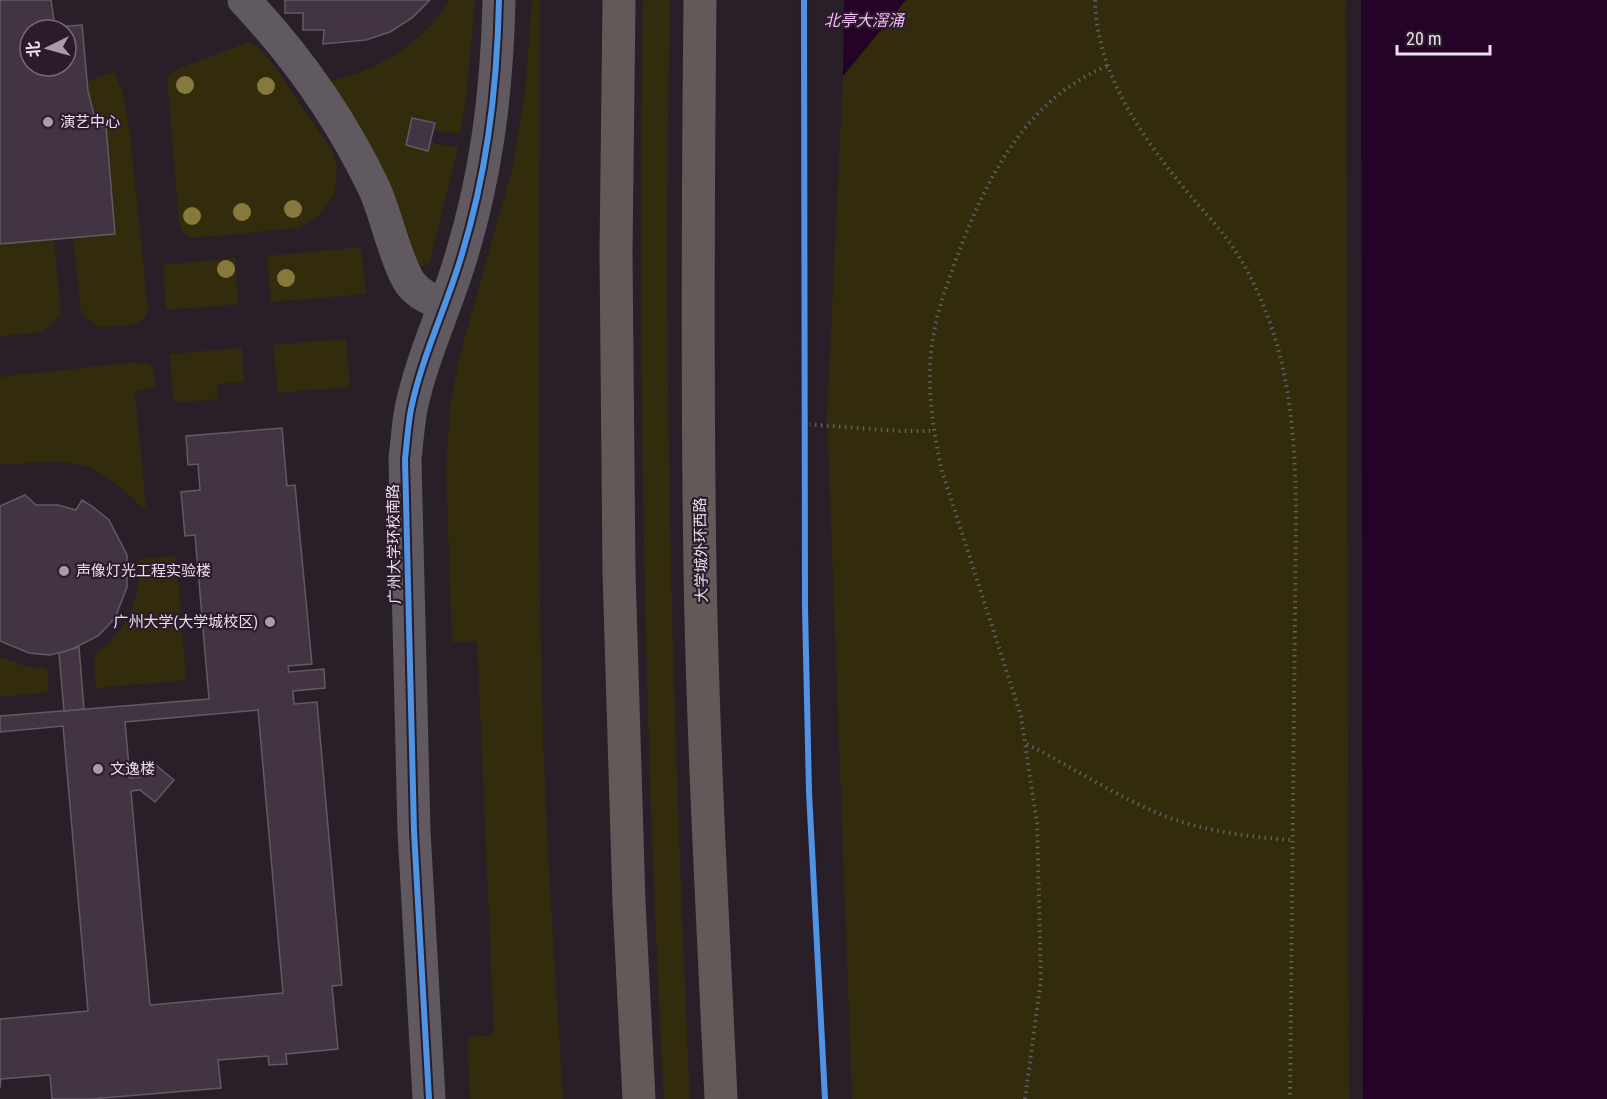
<svg xmlns="http://www.w3.org/2000/svg" width="1607" height="1099" font-family="'Roboto Condensed','Noto Sans SC',sans-serif">
<style>
.green{fill:#322c0d}
.water{fill:#240326}
.building{fill:#433444;stroke:#625a62;stroke-width:1.5;fill-rule:evenodd}
.lines{fill:none;stroke-linecap:round;stroke-linejoin:round}
.path{stroke:#645d64;stroke-width:4;stroke-dasharray:1.5 4.5;stroke-linecap:butt}
.minor{stroke:#605a60;stroke-width:33}
.major{stroke:#625a59;stroke-width:33}
.cycleway-casing{stroke:#2b1b2c;stroke-width:10}
.cycleway{stroke:#4d94e3;stroke-width:6}
.tree{fill:#86793b}
.poi-dot{fill:#a79ca7;stroke:#2b1b2c;stroke-width:2}
.labels{text-anchor:middle;stroke-width:4.5;stroke-linejoin:round;paint-order:stroke}
.poi-label{font-size:15px;fill:#ece0ec;stroke:#2b1b2c;text-anchor:start}
.street-label{font-size:15px;fill:#ece0ec;stroke:#2b1b2c}
.water-label{font-size:16px;font-style:italic;fill:#fbbbfc;stroke:#2b1b2c}
</style>
<rect width="100%" height="100%" fill="#281f28"/>
<g class="green">
<path d="M450,0H475L466,98L460,134L434,130L435,123L413,118L406,145L428,150L430,143L458,147L430,261L427,265L419,267L327,82C378,71 421,44 450,0Z"/>
<path d="M532,0H540C540,232 536,464 542,696C545,831 555,965 563,1099H470L467,1037L494,1035L477,641L452,642L446,470L450,409L459,358L512,170L525,91Z"/>
<path d="M643,0H670C662,367 673,733 690,1099H664C644,733 638,366 643,0Z"/>
<polygon points="906,0 1346,0 1349,1099 852,1099 827,415 843,76"/>
<polygon points="248,42 258,46 277,70 331,149 337,166 335,193 320,215 298,228 190,238 183,233 179,223 167,77 175,70"/>
<path d="M114,72L122,90L129,126L148,310C143,330 115,326 98,327L81,313L73,238L115,233L106,126L97,127L87,81Z"/>
<polygon points="54,239 61,314 43,332 0,336 0,244"/>
<polygon points="361,247 366,294 271,302 267,256"/>
<polygon points="235,258 238,304 166,310 163,265"/>
<polygon points="346,339 350,387 278,393 273,345"/>
<polygon points="242,348 244,382 217,384 218,399 182,402 173,399 170,354"/>
<path d="M135,362L150,365L154,371L155,387L135,392L146,507H142C122,489 100,465 71,463C48,460 24,465 0,464V377Z"/>
<path d="M176,556L186,680L96,688L94,656C126,631 142,600 139,559Z"/>
<polygon points="0,657 25,666 47,669 49,692 0,697"/>
</g>
<g class="water">
<polygon points="844,0 906,0 843,76"/>
<polygon points="1361,0 1607,0 1607,1099 1363,1099"/>
</g>
<g class="building">
<path d="M0,0H51L55,27L82,25L88,91L97,127L106,126L115,234L0,244ZM30,30H66V66H30Z"/>
<polygon points="285,0 430,0 412,18 390,32 366,40 323,44 324,30 303,30 303,13 285,13"/>
<polygon points="412,118 435,123 428,151 406,145"/>
<path d="M282,428L287,486L295,485L312,664L288,666L289,672L324,669L325,688L293,691L294,704L317,702L342,985L332,986L338,1049L286,1054L287,1064L269,1065L268,1056L218,1060L221,1088L91,1099H52L50,1075L1,1079L0,1088V1019L88,1011L63,726L0,732V716L209,699L195,535L185,536L181,492L200,490L198,464L188,465L186,436ZM258,710L283,993L150,1005L131,791L140,790L155,802L174,780L152,762L140,777L130,778L125,722Z"/>
<polygon points="25,495 36,505 58,505 76,510 82,500 93,507 109,520 127,555 127,587 115,618 98,636 68,651 49,655 29,653 0,641 0,506"/>
<polygon points="79,647 84,709 64,711 59,653"/>
</g>
<g class="lines">
<g class="path">
<path d="M1095,0C1097,75 1142,137 1188,193C1208,216 1229,238 1244,265C1289,346 1295,425 1296,515L1290,1099"/>
<polyline points="803,424 900,431 933,431"/>
<path d="M1027,744C1074,768 1120,799 1170,818C1210,832 1250,837 1292,840"/>
<path d="M1025,1099L1041,979L1037,824L1021,716L941,468C932,424 925,377 934,332C939,304 950,276 960,249C989,173 1028,99 1107,66"/>
</g>
<g class="minor">
<path d="M244,0C297,56 341,119 374,188C386,214 396,262 410,283C419,295 432,300 444,305"/>
<path d="M429,1099L414,831L405,459C407,442 408,425 411,409C421,361 442,316 457,270C486,181 497,93 499,0"/>
</g>
<g class="major">
<polyline points="619,0 616,253 619,572 629,902 639,1099"/>
<path d="M700,0C698,190 697,379 700,569C703,746 713,922 721,1099"/>
</g>
<g class="cycleway-casing">
<g id="cycleway">
<polyline points="804,0 805,608 809,792 825,1099"/>
<path d="M429,1099L414,831L405,459C407,442 408,425 411,409C421,361 442,316 457,270C486,181 497,93 499,0"/>
</g>
</g>
<use href="#cycleway" class="cycleway"/>
</g>
<g class="tree">
<circle cx="185" cy="85" r="9"/>
<circle cx="266" cy="86" r="9"/>
<circle cx="293" cy="209" r="9"/>
<circle cx="242" cy="212" r="9"/>
<circle cx="192" cy="216" r="9"/>
<circle cx="226" cy="269" r="9"/>
<circle cx="286" cy="278" r="9"/>
</g>
<g class="poi-dot">
<circle cx="48" cy="122" r="6"/>
<circle cx="64" cy="571" r="6"/>
<circle cx="270" cy="622" r="6"/>
<circle cx="98" cy="769" r="6"/>
</g>
<g class="labels">
<g class="poi-label">
<text x="60" y="127">演艺中心</text>
<text x="76" y="576">声像灯光工程实验楼</text>
<text x="258" y="627" text-anchor="end">广州大学(大学城校区)</text>
<text x="110" y="774">文逸楼</text>
</g>
<g class="street-label">
<text transform="translate(394 544) rotate(-91)" y="5">广州大学环校南路</text>
<text transform="translate(701 550) rotate(-91)" y="5">大学城外环西路</text>
</g>
<g class="water-label">
<text x="864" y="26">北亭大滘涌</text>
</g>
</g>
<g transform="translate(48 48) rotate(265)"><circle r="28" fill="#2b1b2c" stroke="#786a79" stroke-width="1.5"/>
<path d="M0-4.5L10 22L0 15L-10 22Z" fill="#a79ca7"/>
<text y="-9" font-size="16" font-weight="bold" text-anchor="middle" fill="#ece0ec">北</text>
</g>
<path d="M1397 45v9h93v-9" fill="none" stroke="#ece0ec" stroke-width="3"/>
<text x="1406" y="45" font-size="18" fill="#ece0ec" stroke="#2b1b2c" stroke-width="4.5" paint-order="stroke">20 m</text>
</svg>
